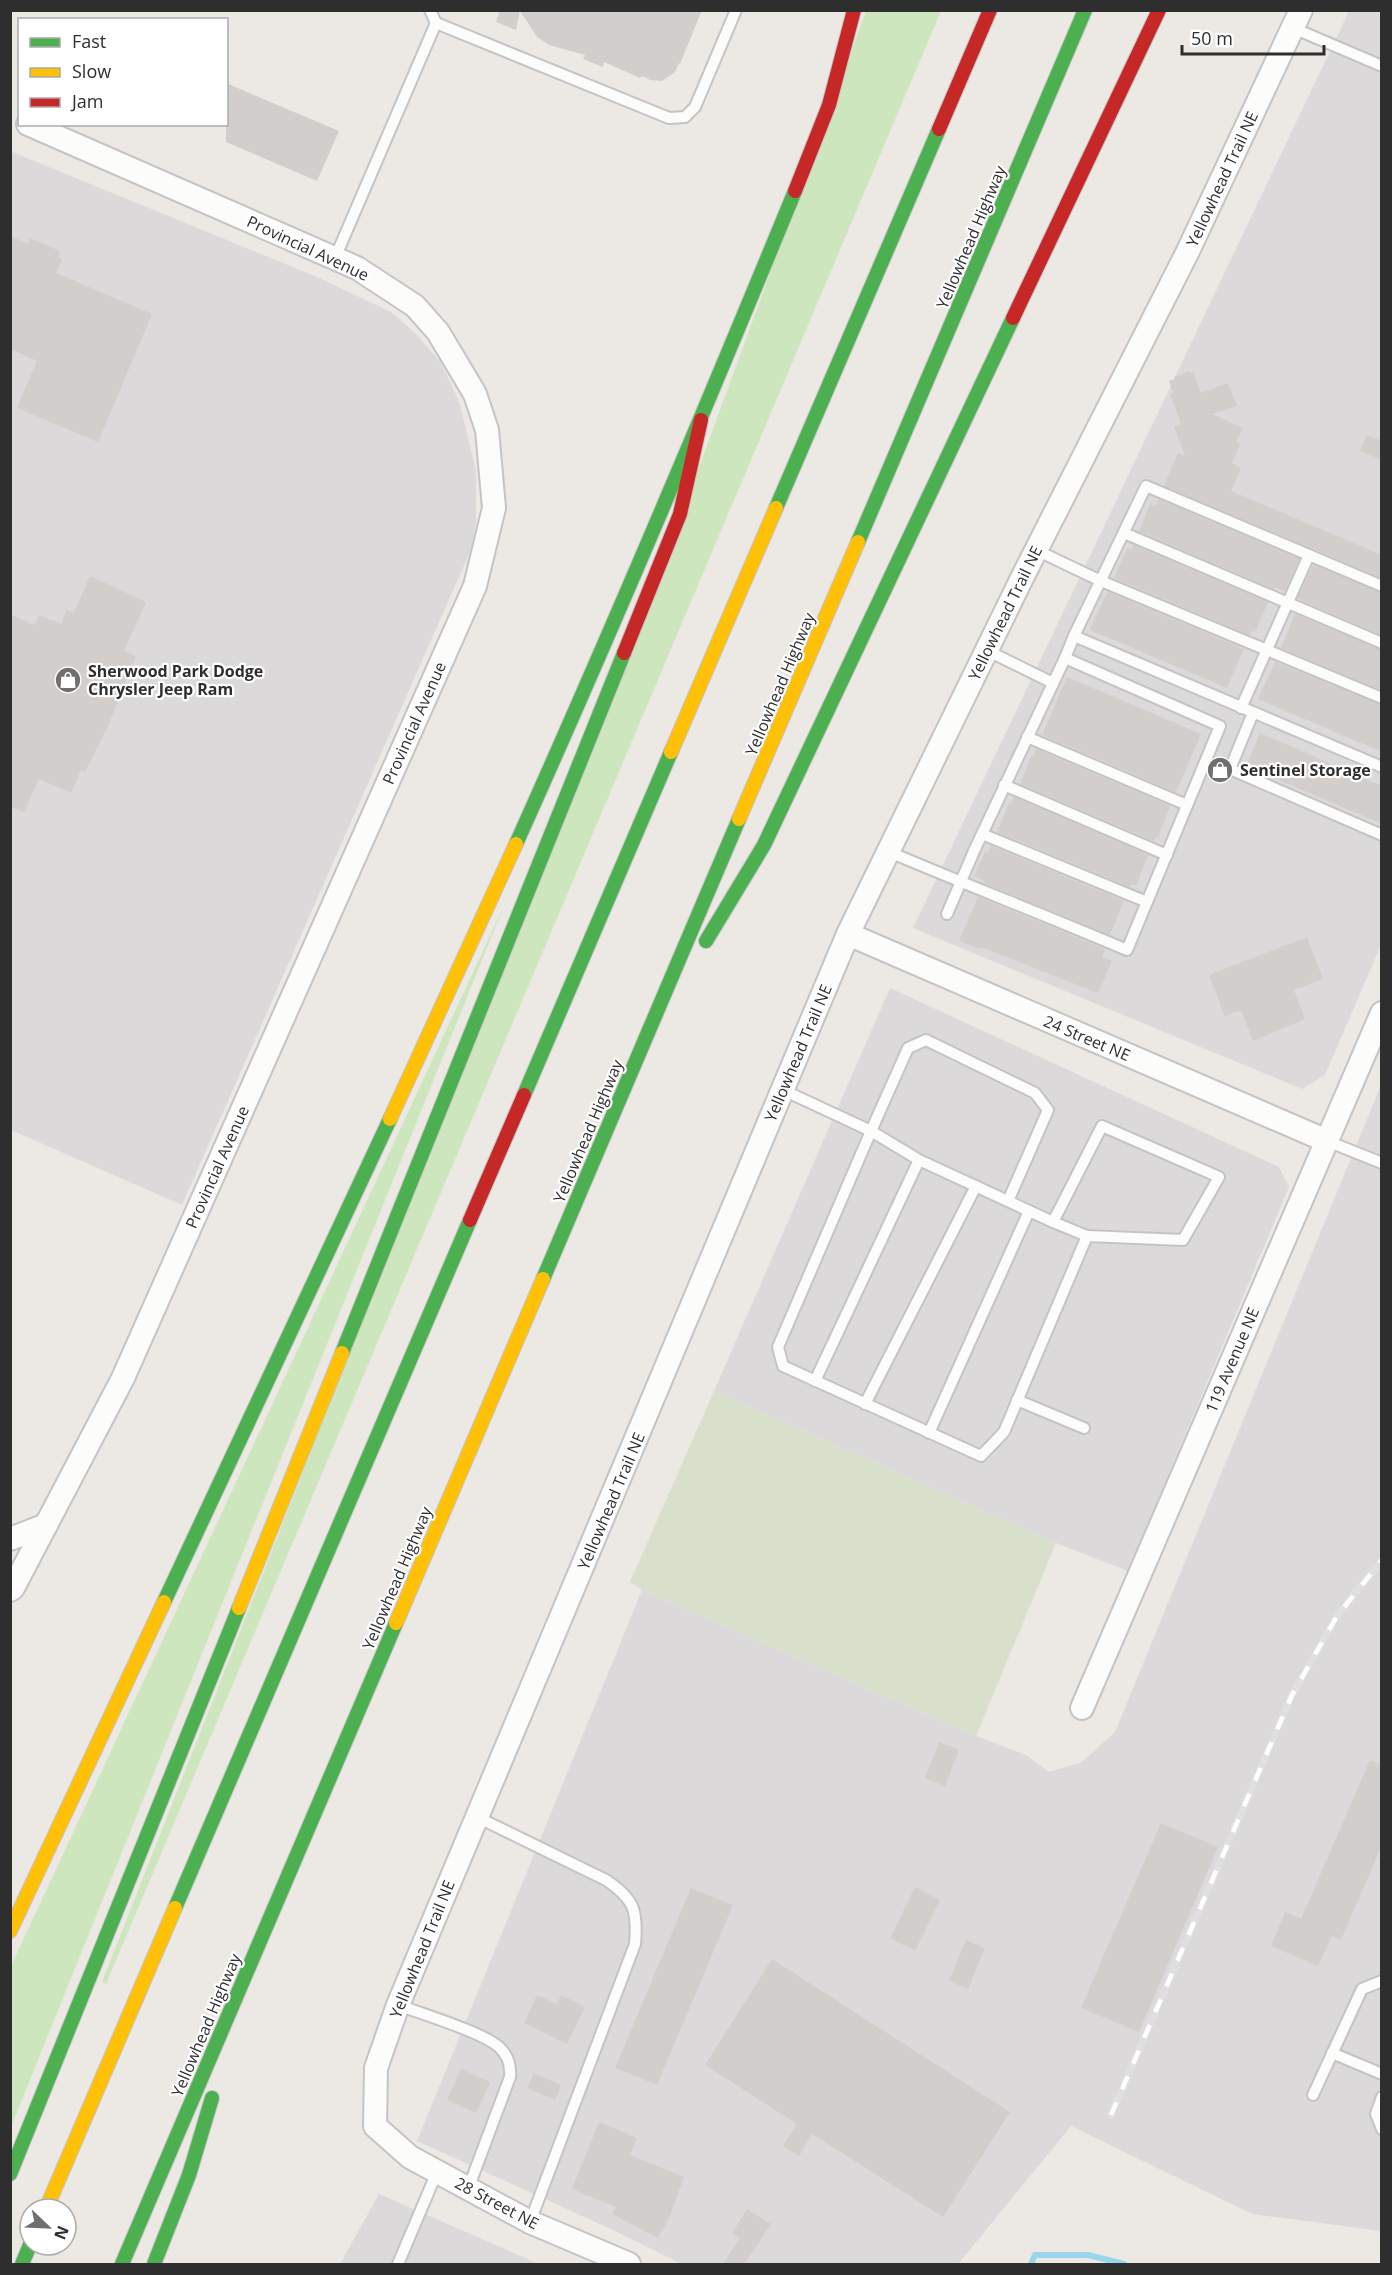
<svg xmlns="http://www.w3.org/2000/svg" width="1392" height="2275" font-family="'Open Sans',sans-serif">
<style>
.industrial{fill:#dcd9db}
.green{fill:#cee6be}
.cemetery{fill:#d8e0cc}
.lines{fill:none;stroke-linecap:round;stroke-linejoin:round}
.stream{stroke:#99d6ec;stroke-width:6}
.building{fill:#d1cecb}
.lane-casing{stroke:#c5c4c5;stroke-width:14}
.street-casing{stroke:#c5c4c5;stroke-width:26}
.fast-casing{stroke:#c5c4c5;stroke-width:16}
.slow-casing{stroke:#c5c4c5;stroke-width:16}
.jam-casing{stroke:#c5c4c5;stroke-width:16}
.lane{stroke:#fcfcfb;stroke-width:10}
.street{stroke:#fcfcfb;stroke-width:22}
.fast{stroke:#4caf50;stroke-width:14}
.slow{stroke:#ffc107;stroke-width:14}
.jam{stroke:#c62828;stroke-width:14}
.rail-casing{stroke:#dfdfe1;stroke-width:7}
.rail{stroke:#fff;stroke-width:4.5;stroke-dasharray:14;stroke-linecap:butt}
.labels{text-anchor:middle;stroke-width:4.5;stroke-linejoin:round;paint-order:stroke}
.street-label{font-size:16px;fill:#2e2e2e;stroke:#fff}
.poi-label{font-size:16px;font-weight:bold;fill:#2e2e2e;stroke:#fff;text-anchor:start}
</style>
<rect width="100%" height="100%" fill="#ece8e4"/>
<g class="industrial">
<polygon points="1349,11 1381,11 1381,945 1325,1075 1302,1089 913,928"/>
<polygon points="10,151 317,277 391,312 417,335 441,363 459,401 476,470 476,524 470,552 182,1205 11,1130"/>
<polygon points="890,988 1279,1167 1289,1187 1128,1571 1056,1543 714,1391"/>
<polygon points="1381,1085 1381,2231 1252,2214 1071,2126 958,2264 682,2264 615,2231 417,2141 642,1590 976,1736 1026,1755 1049,1772 1082,1762 1115,1732"/>
<polygon points="379,2194 539,2264 340,2264"/>
</g>
<g class="green">
<polygon points="866,11 941,11 106,1984 102,1982 702,459"/>
<polygon points="503,908 11,2127 11,1966"/>
</g>
<polygon class="cemetery" points="714,1391 1056,1543 976,1736 642,1590 630,1582"/>
<g class="lines">
<polyline class="stream" points="1031,2264 1035,2255 1088,2255 1124,2264"/>
</g>
<g class="building">
<polygon points="500,10 702,10 680,64 679,63 675,72 662,81 650,80 642,76 640,78 604,62 603,67 583,59 585,55 549,45 537,37 520,11 516,30 496,22"/>
<polygon points="226,83 339,131 317,181 226,142"/>
<polygon points="10,236 28,244 30,238 60,251 58,257 62,259 56,273 152,314 98,442 17,408 37,361 10,349"/>
<polygon points="1190,371 1190,373 1193,372 1201,393 1228,383 1237,406 1212,414 1243,428 1236,442 1240,444 1232,463 1241,468 1231,491 1382,555 1382,578 1164,486 1178,453 1185,456 1174,426 1181,424 1170,394 1173,393 1169,381 1175,379 1174,377"/>
<polygon points="1367,435 1382,441 1382,460 1360,451"/>
<polygon points="1158,499 1299,559 1285,591 1274,587 1274,589 1139,531 1150,504 1156,506"/>
<polygon points="1133,545 1268,602 1255,632 1252,631 1250,635 1114,578 1127,548 1131,549"/>
<polygon points="1313,565 1382,593 1382,635 1300,600 1298,597"/>
<polygon points="90,576 146,602 124,651 136,656 108,726 85,772 81,770 71,793 39,779 24,812 10,807 10,614 34,625 39,615 61,624 67,610 74,613"/>
<polygon points="1108,592 1244,649 1227,688 1090,630 1105,596 1106,597"/>
<polygon points="1295,614 1382,650 1382,690 1281,648"/>
<polygon points="1275,662 1382,705 1382,752 1258,699"/>
<polygon points="1067,677 1201,734 1176,792 1042,735"/>
<polygon points="1260,733 1382,786 1382,824 1246,766"/>
<polygon points="1036,749 1170,806 1158,838 1156,837 1154,841 1020,784 1031,756 1033,756"/>
<polygon points="1014,797 1148,855 1136,886 1131,884 1130,887 997,832 1009,803 1011,804"/>
<polygon points="991,846 1124,901 1110,935 984,883 985,881 974,876 985,852 988,853"/>
<polygon points="978,897 1105,949 1102,957 1112,961 1098,993 981,947 980,949 959,941"/>
<polygon points="1307,937 1323,979 1294,990 1305,1019 1253,1041 1241,1010 1225,1016 1209,975"/>
<polygon points="939,1742 959,1750 945,1786 925,1778"/>
<polygon points="1370,1760 1382,1765 1382,1845 1341,1940 1332,1936 1318,1966 1271,1946 1285,1912 1301,1919"/>
<polygon points="1161,1823 1218,1847 1139,2032 1081,2008"/>
<polygon points="915,1887 940,1900 915,1951 890,1938"/>
<polygon points="691,1888 733,1905 657,2085 615,2068"/>
<polygon points="966,1940 985,1948 968,1989 949,1981"/>
<polygon points="772,1959 1010,2112 943,2217 812,2134 799,2156 783,2146 797,2124 705,2065"/>
<polygon points="537,1995 557,2004 561,1995 585,2007 567,2044 524,2023"/>
<polygon points="461,2069 490,2082 476,2113 447,2100"/>
<polygon points="534,2073 561,2085 555,2100 527,2088"/>
<polygon points="599,2122 637,2138 630,2155 684,2177 670,2216 658,2238 612,2214 616,2207 572,2189"/>
<polygon points="747,2209 771,2224 744,2265 722,2265 740,2238 732,2233"/>
</g>
<g class="lines">
<g class="lane-casing">
<g id="lane">
<polyline points="430,10 436,23"/>
<polyline points="1293,28 1382,66"/>
<polyline points="335,258 436,23 669,118 685,117 695,107 736,10"/>
<polyline points="1124,533 1382,643"/>
<polyline points="1036,550 1101,581 1382,698"/>
<polyline points="1382,586 1146,486 1074,636 1382,767"/>
<polyline points="986,650 1053,683"/>
<polyline points="1065,658 1074,636"/>
<polyline points="1241,708 1309,555"/>
<polyline points="1253,713 1230,769 1382,835"/>
<polyline points="1027,737 1187,805"/>
<polyline points="1004,785 1167,855"/>
<polyline points="982,834 1147,902"/>
<path d="M887,851C967,885 1047,916 1127,950L1220,726L1065,658L974,851L947,914"/>
<polyline points="783,1090 871,1131 778,1347 783,1366 981,1456 1004,1432 1087,1236 1183,1240 1219,1177 1102,1126 1053,1222 919,1160 871,1131 908,1048 926,1040 1035,1093 1048,1110 1008,1201"/>
<polyline points="1327,1141 1382,1163"/>
<polyline points="1053,1222 1087,1236"/>
<polyline points="815,1381 919,1160"/>
<polyline points="1017,1400 1084,1428"/>
<polyline points="865,1404 976,1186"/>
<polyline points="929,1433 1029,1211"/>
<path d="M477,1817L606,1880C634,1899 638,1910 635,1944L530,2222"/>
<path d="M398,2005C422,2014 482,2032 499,2047C508,2055 511,2065 510,2077L468,2189"/>
<polyline points="1332,2053 1382,2074"/>
<polyline points="1313,2095 1362,1989 1382,1981"/>
<polyline points="1382,2097 1376,2114 1382,2129"/>
<polyline points="398,2264 437,2172"/>
</g>
</g>
<g class="street-casing">
<g id="street">
<polyline points="28,124 357,268 415,306 438,332 475,394 487,430 494,508 475,586 123,1378 46,1525"/>
<polyline points="848,934 1327,1141"/>
<polyline points="10,1539 46,1525 13,1588 10,1590"/>
<polyline points="1082,1708 1382,1013"/>
<polyline points="629,2264 530,2222 410,2157 375,2126 376,2068 398,2005 848,934 1022,578 1188,251 1301,10"/>
</g>
</g>
<g class="fast-casing">
<g id="fast">
<polyline points="776,508 939,129"/>
<polyline points="858,542 1085,10"/>
<path d="M516,844C613,628 705,410 795,191"/>
<polyline points="706,941 764,845 1013,318"/>
<polyline points="524,1095 671,752"/>
<polyline points="543,1279 739,819"/>
<polyline points="342,1353 624,653"/>
<polyline points="164,1602 390,1119"/>
<polyline points="175,1908 470,1220"/>
<polyline points="10,2174 239,1608"/>
<polyline points="22,2264 30,2245"/>
<polyline points="122,2264 396,1623"/>
<polyline points="154,2264 189,2175 212,2098"/>
</g>
</g>
<g class="slow-casing">
<g id="slow">
<polyline points="671,752 776,508"/>
<polyline points="739,819 858,542"/>
<polyline points="390,1119 516,844"/>
<polyline points="239,1608 342,1353"/>
<polyline points="396,1623 543,1279"/>
<polyline points="10,1931 164,1602"/>
<polyline points="46,2209 175,1908"/>
</g>
</g>
<g class="jam-casing">
<g id="jam">
<polyline points="939,129 990,10"/>
<polyline points="795,191 829,105 854,10"/>
<polyline points="1013,318 1159,10"/>
<polyline points="624,653 680,514 701,420"/>
<polyline points="470,1220 524,1095"/>
</g>
</g>
<use href="#lane" class="lane"/>
<use href="#street" class="street"/>
<use href="#fast" class="fast"/>
<use href="#slow" class="slow"/>
<use href="#jam" class="jam"/>
<g class="rail-casing">
<polyline id="rail" points="1111,2115 1292,1695 1337,1616 1382,1560"/>
</g>
<use href="#rail" class="rail"/>
</g>
<defs>
<g id="shop-disc" transform="scale(1.35)"><circle r="9.5" fill="#706f6e" stroke="#fff"/><path d="M-5-2.5h2.3a2.7 3.5 0 0 1 5.4 0H5L5.5 6h-11ZM-1.5-2.5h3a1.5 2.3 0 0 0-3 0Z" fill="#fff"/></g>
</defs>
<g fill-rule="evenodd">
<use href="#shop-disc" x="68" y="680"/>
<use href="#shop-disc" x="1220" y="770"/>
</g>
<g class="labels">
<g class="street-label">
<text transform="translate(1222 179) rotate(-65)" y="6">Yellowhead Trail NE</text>
<text transform="translate(971 237) rotate(-67)" y="6">Yellowhead Highway</text>
<text transform="translate(308 248) rotate(25)" y="6">Provincial Avenue</text>
<text transform="translate(1005 613) rotate(-64)" y="6">Yellowhead Trail NE</text>
<text transform="translate(780 684) rotate(-67)" y="6">Yellowhead Highway</text>
<text transform="translate(414 723) rotate(-66)" y="6">Provincial Avenue</text>
<text transform="translate(1087 1038) rotate(23)" y="6">24 Street NE</text>
<text transform="translate(798 1053) rotate(-67)" y="6">Yellowhead Trail NE</text>
<text transform="translate(588 1131) rotate(-67)" y="6">Yellowhead Highway</text>
<text transform="translate(217 1167) rotate(-66)" y="6">Provincial Avenue</text>
<text transform="translate(1232 1360) rotate(-67)" y="6">119 Avenue NE</text>
<text transform="translate(611 1501) rotate(-67)" y="6">Yellowhead Trail NE</text>
<text transform="translate(397 1578) rotate(-67)" y="6">Yellowhead Highway</text>
<text transform="translate(422 1949) rotate(-68)" y="6">Yellowhead Trail NE</text>
<text transform="translate(206 2025) rotate(-67)" y="6">Yellowhead Highway</text>
<text transform="translate(497 2203) rotate(28)" y="6">28 Street NE</text>
</g>
<g class="poi-label">
<text x="88" y="677">Sherwood Park Dodge<tspan x="88" dy="18">Chrysler Jeep Ram</tspan></text>
<text x="1240" y="776">Sentinel Storage</text>
</g>
</g>
<rect width="1392" height="2275" fill="none" stroke="#2e2e2e" stroke-width="24"/>
<rect x="18" y="18" width="210" height="108" fill="#ffffff" stroke="#ababab" stroke-width="1.5"/>
<rect x="30" y="38" width="30" height="9" fill="#4caf50" stroke="#ababab" stroke-width="1.5"/>
<text x="72" y="48" font-size="18" fill="#2e2e2e">Fast</text>
<rect x="30" y="68" width="30" height="9" fill="#ffc107" stroke="#ababab" stroke-width="1.5"/>
<text x="72" y="78" font-size="18" fill="#2e2e2e">Slow</text>
<rect x="30" y="98" width="30" height="9" fill="#c62828" stroke="#ababab" stroke-width="1.5"/>
<text x="72" y="108" font-size="18" fill="#2e2e2e">Jam</text>
<g transform="translate(48 2227) rotate(113)"><circle r="28" fill="#ffffff" stroke="#ababab" stroke-width="1.5"/>
<path d="M0-4.5L10 22L0 15L-10 22Z" fill="#706f6e"/>
<text y="-9" font-size="16" font-weight="bold" text-anchor="middle" fill="#2e2e2e">N</text>
</g>
<path d="M1182 45v9h142v-9" fill="none" stroke="#2e2e2e" stroke-width="3"/>
<text x="1191" y="45" font-size="18" fill="#2e2e2e" stroke="#ffffff" stroke-width="4.5" paint-order="stroke">50 m</text>
</svg>
